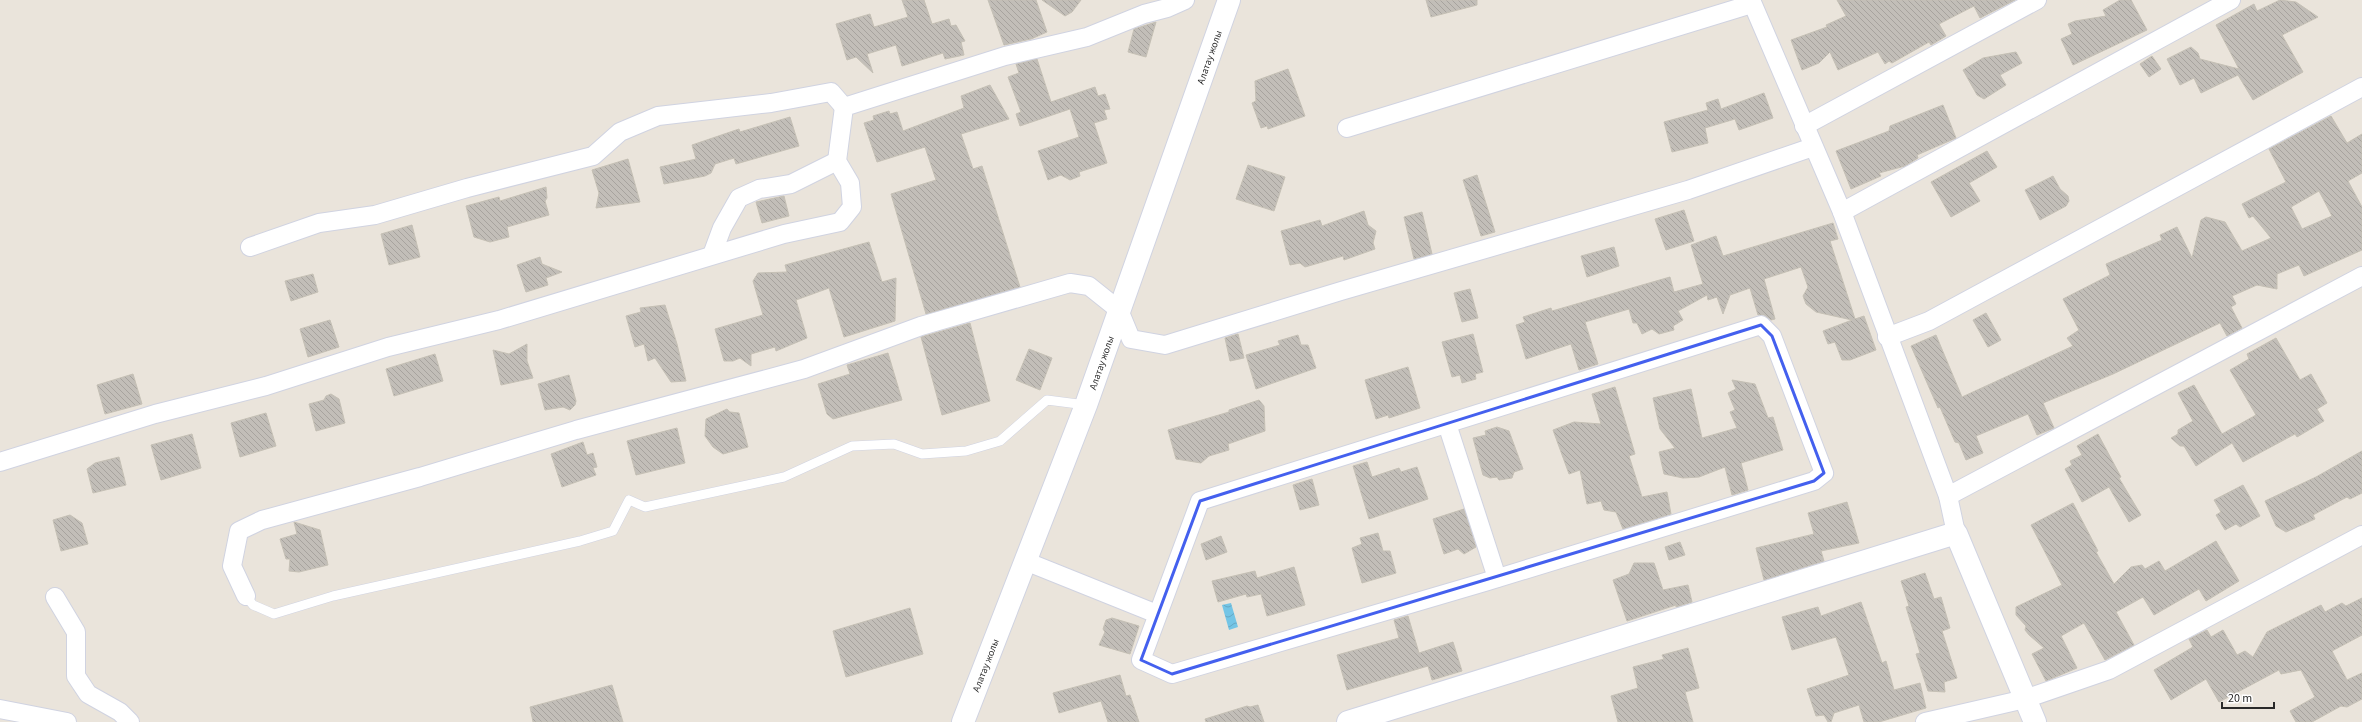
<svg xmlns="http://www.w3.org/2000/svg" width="2362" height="722" font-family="'Source Sans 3',sans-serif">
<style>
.water{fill:url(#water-waves)}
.building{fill:url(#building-back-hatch);stroke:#c5c0b5;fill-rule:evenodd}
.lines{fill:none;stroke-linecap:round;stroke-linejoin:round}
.lane-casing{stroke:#d0d3e1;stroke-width:10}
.street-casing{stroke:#d0d3e1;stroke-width:20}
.secondary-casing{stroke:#d0d3e1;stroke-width:24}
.lane{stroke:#fff;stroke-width:9}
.street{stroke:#fff;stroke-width:18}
.secondary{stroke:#fff;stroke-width:22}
.marked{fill:none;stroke:#4460ee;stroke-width:3;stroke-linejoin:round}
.labels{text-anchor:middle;stroke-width:3;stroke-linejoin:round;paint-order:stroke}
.street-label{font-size:10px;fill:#292929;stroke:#fff}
</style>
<defs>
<pattern id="water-waves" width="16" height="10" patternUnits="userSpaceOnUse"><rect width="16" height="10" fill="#74c5e6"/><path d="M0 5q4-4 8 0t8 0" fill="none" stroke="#64a9c5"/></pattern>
<pattern id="building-back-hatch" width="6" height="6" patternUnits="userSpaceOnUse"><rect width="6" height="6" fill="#c2beb8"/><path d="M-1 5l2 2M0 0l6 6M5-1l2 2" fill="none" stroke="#a7a39e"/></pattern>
</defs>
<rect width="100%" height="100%" fill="#eae4db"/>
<polygon class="water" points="1231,603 1238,627 1229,630 1222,605"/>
<g class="building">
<polygon points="902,0 924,0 932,24 949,19 951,26 956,25 965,41 961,42 964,55 945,59 943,53 902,66 896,45 867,54 873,73 856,57 847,60 836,24 870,14 874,27 908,17"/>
<polygon points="988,0 1036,0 1047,32 1031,39 1004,45"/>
<polygon points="1042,0 1081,0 1072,12 1065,16"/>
<polygon points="1426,0 1477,0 1477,5 1431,17"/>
<polygon points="1837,0 2015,0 1980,18 1974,6 1939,24 1946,36 1931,45 1929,42 1892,63 1889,61 1885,64 1878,52 1838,70 1830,52 1819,63 1802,70 1791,40 1827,27 1826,25 1846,16"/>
<polygon points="2120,0 2131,0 2147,30 2073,65 2061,39 2072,34 2068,24 2075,21 2106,16 2103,10"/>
<polygon points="2280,0 2296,2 2318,17 2282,35 2303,72 2253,100 2238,75 2201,93 2194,78 2180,85 2167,59 2191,47 2198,53 2200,59 2239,69 2216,25 2254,4 2257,11"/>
<polygon points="1156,22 1146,57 1128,52 1134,29"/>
<polygon points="2016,52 2022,63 2000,75 2006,85 1984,99 1977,95 1963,70 1983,58"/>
<polygon points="2152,56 2161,69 2149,77 2140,64"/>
<polygon points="1037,59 1051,102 1095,87 1098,96 1105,94 1110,109 1104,110 1107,119 1094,123 1107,163 1079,172 1080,176 1070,180 1061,175 1048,180 1038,151 1079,137 1070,109 1020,126 1016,114 1021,112 1008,77 1019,73 1016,64"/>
<polygon points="1288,69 1305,116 1268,129 1267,126 1261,128 1252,103 1256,101 1255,81"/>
<polygon points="990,85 1009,119 961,134 973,169 982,166 1020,287 926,314 891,194 936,180 925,147 877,162 864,123 874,120 873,116 889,111 890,114 897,112 903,131 964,108 961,96"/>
<polygon points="1764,93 1773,118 1739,130 1735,119 1705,128 1708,143 1672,152 1664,122 1708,110 1706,103 1718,99 1721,109"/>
<polygon points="1943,105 1956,138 1917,155 1918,158 1905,166 1879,173 1881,176 1851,189 1836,151 1889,131 1890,126"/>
<path d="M2331,116L2347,143L2362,134V173L2348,181L2362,207V250L2304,276L2299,265L2277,274V289L2257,285L2232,296L2236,304L2231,307L2242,328L2227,336L2220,323L2113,374L2043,403L2054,428L2037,435L2028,414L1976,436L1983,453L1966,460L1959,443L1955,442L1940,407L1938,408L1911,346L1936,335L1962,397L2073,346L2067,338L2079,330L2063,299L2110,275L2106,264L2162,240L2160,235L2177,227L2192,258L2201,220L2206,217L2225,222L2242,251L2271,238L2253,216L2249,218L2242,204L2286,182L2269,149ZM2319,191L2332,216L2302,229L2291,207Z"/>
<polygon points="790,117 799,146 736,164 734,158 715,164 711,173 705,176 664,184 660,167 696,159 692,145 739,129 740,132"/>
<polygon points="1987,151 1997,167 1969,183 1980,201 1951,217 1931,182"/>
<polygon points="628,159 640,202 596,208 599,193 592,170"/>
<polygon points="1248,165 1285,177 1274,211 1236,199"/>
<polygon points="1477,175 1495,232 1481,236 1463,180"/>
<polygon points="2053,176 2060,189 2068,196 2069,201 2066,206 2040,220 2025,190"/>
<polygon points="546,187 547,198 545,201 549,215 507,227 509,237 490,242 474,237 466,206 499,197 500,201"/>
<polygon points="784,196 789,216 762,223 756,202"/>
<polygon points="1684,210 1694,241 1666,250 1655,219"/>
<polygon points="1364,211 1368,225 1376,231 1373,243 1375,249 1344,260 1343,256 1305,267 1300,263 1290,265 1281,231 1320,220 1322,226"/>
<polygon points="1422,212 1432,254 1414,259 1404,217"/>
<polygon points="1833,223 1838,239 1830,241 1855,319 1864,316 1876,350 1850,360 1842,360 1835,342 1828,344 1823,331 1852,320 1816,312 1806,304 1803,296 1808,287 1801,267 1764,279 1775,319 1771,320 1764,315 1758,315 1750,288 1730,295 1723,314 1717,297 1708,300 1707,295 1678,311 1683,320 1673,326 1674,330 1659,334 1652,329 1642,334 1637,323 1633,323 1629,309 1585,322 1598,364 1579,370 1571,344 1526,359 1516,325 1525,322 1523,317 1551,308 1552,311 1670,277 1674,292 1703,284 1691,245 1716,236 1723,256"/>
<polygon points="412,225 420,257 389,265 381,234"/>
<polygon points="869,242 882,282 896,278 895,321 844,337 829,288 796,300 807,338 776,351 775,347 751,354 751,366 740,358 733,361 724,361 715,329 763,315 753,281 758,273 787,272 785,265"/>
<polygon points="1614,247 1619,266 1587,277 1581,256"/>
<polygon points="540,257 542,264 562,272 546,278 548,285 526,292 517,265"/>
<polygon points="313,274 318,292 291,301 285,281"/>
<polygon points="1470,289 1478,318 1462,322 1454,293"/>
<polygon points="665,305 677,344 686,381 671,382 655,358 648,361 644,344 635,347 626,316 641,312 640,308"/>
<polygon points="1986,313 2001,340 1988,347 1973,320"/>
<polygon points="330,320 339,347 308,357 300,329"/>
<polygon points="970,323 990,401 942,415 921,337"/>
<polygon points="1238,334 1244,358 1230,361 1225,338"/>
<polygon points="1473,334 1483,372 1475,374 1476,379 1462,383 1460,375 1452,377 1442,342"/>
<polygon points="1298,335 1301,345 1308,345 1316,368 1256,389 1246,355 1280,345 1278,341"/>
<polygon points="2276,338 2300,380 2311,374 2327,403 2317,409 2324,421 2297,437 2295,434 2243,462 2232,443 2196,466 2184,446 2180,446 2171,438 2178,434 2178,430 2193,421 2178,393 2194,385 2222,434 2256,415 2230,370 2249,359 2247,354"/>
<polygon points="527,344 527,361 533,378 501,385 493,350 509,354"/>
<polygon points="1029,349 1052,358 1040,390 1016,380"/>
<polygon points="888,353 902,400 833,419 827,414 818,384 850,374 847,365"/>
<polygon points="435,354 443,381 394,396 386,369"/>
<polygon points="1408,367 1420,408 1389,418 1388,415 1376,419 1365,380"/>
<polygon points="133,374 142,404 105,414 97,385"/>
<polygon points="569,375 576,401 575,405 570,410 563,407 545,410 538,384"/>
<polygon points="1732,380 1755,384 1768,418 1773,417 1783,450 1741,463 1748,490 1732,495 1725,467 1699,477 1683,478 1664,474 1659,452 1675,448 1660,429 1653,398 1691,389 1702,438 1737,428 1730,412 1735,410 1728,393 1736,389"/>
<polygon points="1615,387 1635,454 1629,456 1642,497 1667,492 1671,514 1623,529 1616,512 1604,510 1601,501 1587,504 1580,470 1569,474 1553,430 1574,422 1601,424 1592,394"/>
<polygon points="331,394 339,399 345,423 316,431 309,404 324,400 326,396"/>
<polygon points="1259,400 1264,406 1265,431 1228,444 1229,450 1209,456 1201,463 1176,459 1168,430 1229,412 1229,410"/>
<polygon points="727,409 730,412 739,413 748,447 723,454 713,447 705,436 706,419"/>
<polygon points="266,413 276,446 240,457 231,423"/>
<polygon points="1497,427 1509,431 1523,469 1514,472 1512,478 1499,480 1497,477 1490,478 1483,475 1473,438 1486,435 1485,431"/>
<polygon points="677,428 685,463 636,475 627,441"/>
<polygon points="192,434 201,468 161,480 151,445"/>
<polygon points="2098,434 2121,477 2119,478 2141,515 2129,522 2109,487 2082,502 2065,469 2072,465 2070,461 2082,455 2077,446"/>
<polygon points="583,442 587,455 593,453 597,467 593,468 596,475 562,487 551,454"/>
<polygon points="2362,451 2362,493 2350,499 2347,497 2313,515 2315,519 2286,532 2276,526 2265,501 2316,477"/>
<polygon points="119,457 126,485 93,493 87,469 95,463"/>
<polygon points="1367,462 1372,477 1399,468 1401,472 1417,467 1428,499 1369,519 1353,466"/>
<polygon points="1312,479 1319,505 1300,510 1293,485"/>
<polygon points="2243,485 2260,516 2240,527 2236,524 2225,530 2216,515 2221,512 2214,500"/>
<polygon points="1847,502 1859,543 1821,551 1824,561 1764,580 1756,548 1814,534 1808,513"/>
<polygon points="2073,503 2098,551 2096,552 2114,584 2131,567 2142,565 2145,569 2159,561 2165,571 2216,541 2239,581 2206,601 2199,589 2154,615 2143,597 2116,612 2134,645 2105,660 2084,623 2061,636 2077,668 2046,681 2032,654 2044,648 2029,635 2025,630 2026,626 2016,615 2016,607 2062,585 2031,525"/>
<polygon points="1464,509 1476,547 1464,554 1458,549 1444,554 1433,519"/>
<polygon points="70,515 82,523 88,544 61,551 53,520"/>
<polygon points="294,522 320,530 328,565 299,572 289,571 290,559 286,559 280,539 297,534"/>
<polygon points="1378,533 1383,551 1390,551 1396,573 1362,583 1352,548 1362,544 1360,538"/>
<polygon points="1221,536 1227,552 1206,560 1201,544"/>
<polygon points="1680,542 1685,555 1669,560 1665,547"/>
<polygon points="1634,563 1654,563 1663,590 1688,585 1692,602 1676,607 1676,605 1627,621 1613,580 1629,574"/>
<polygon points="1294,567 1305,605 1267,616 1261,594 1247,597 1246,594 1218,602 1212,581 1255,571 1257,578"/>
<polygon points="1925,573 1934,599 1941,597 1950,628 1942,631 1957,678 1944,682 1945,692 1928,691 1916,654 1920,653 1906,607 1909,606 1901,581"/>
<polygon points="2362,598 2362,635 2332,651 2347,680 2362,673 2362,699 2347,707 2341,706 2312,722 2296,722 2290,711 2315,697 2301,670 2281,674 2279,670 2219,702 2206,679 2171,700 2154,670 2193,647 2189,639 2207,630 2211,637 2223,630 2237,655 2245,651 2253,657 2267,632 2321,605 2325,612 2342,603 2346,606"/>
<polygon points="1861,602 1882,663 1886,661 1894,690 1920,683 1926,708 1879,722 1864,722 1859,705 1834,713 1831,722 1828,722 1824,715 1816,716 1807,689 1849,675 1836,637 1792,650 1782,617 1818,607 1821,616"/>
<polygon points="910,608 923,654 846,677 833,631"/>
<polygon points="1408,616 1419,653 1453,642 1462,671 1432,680 1428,666 1347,690 1337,655 1399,638 1394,620"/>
<polygon points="1112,618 1139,626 1130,654 1099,645 1105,632 1103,629 1106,620"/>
<polygon points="1688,648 1699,688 1685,692 1693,722 1618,722 1611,696 1638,688 1633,667 1664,659 1662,655"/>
<polygon points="1120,675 1126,696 1130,695 1139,722 1108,722 1101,701 1059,713 1053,693"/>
<polygon points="612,685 623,722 533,722 530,707"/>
<polygon points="1258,705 1264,722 1206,722 1205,719 1247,706 1250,707"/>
</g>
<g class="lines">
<g class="lane-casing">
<polyline id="lane" points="246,596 253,605 274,614 333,596 580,541 613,531 629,500 645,507 784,477 852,446 894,444 922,454 966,451 1000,441 1047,400 1086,405"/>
</g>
<g class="street-casing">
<g id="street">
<polyline points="1751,0 1842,212 1948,496 1956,533"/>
<polyline points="1804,126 2037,0"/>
<polyline points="1347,128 1752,4"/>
<polyline points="1842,212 2231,0"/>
<polyline points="250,247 319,223 375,215 467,188 593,156 620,132 658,116 771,103 831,92 844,107"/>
<polyline points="712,255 722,228 739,198 759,189 791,184 837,161"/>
<polygon points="1761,325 1772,336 1824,473 1814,481 1485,582 1172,674 1141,660 1200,501"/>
<polyline points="1887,337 1929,321 2362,87"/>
<polyline points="1447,424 1497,578"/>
<polyline points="0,462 155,414 266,386 388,347 499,320 784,234 840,222 852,207 850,183 837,161 844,107 1005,56 1087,37 1144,14 1167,8 1185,0"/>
<polyline points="1948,496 2362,276"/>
<polyline points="1025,561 1157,614"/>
<polyline points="246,596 232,566 239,531 262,520 420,477 576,430 804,369 921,326 1070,283 1089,286 1119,310 1131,339 1165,345 1341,291 1688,190 1813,147"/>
<polyline points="55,597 76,632 76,676 88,694 120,712 130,722"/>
<polyline points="0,709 67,722"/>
<polyline points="1925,722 2025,699 2109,670 2362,535"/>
</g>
</g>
<g class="secondary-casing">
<g id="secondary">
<path id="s1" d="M963,722L1086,405L1229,0"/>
<polyline points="1348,722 1956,533 2035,722"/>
</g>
</g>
<use href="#lane" class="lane"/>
<use href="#street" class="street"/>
<use href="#secondary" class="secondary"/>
</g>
<path class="marked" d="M1761,325L1772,336L1824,473L1814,481L1172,674L1141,660L1200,501Z"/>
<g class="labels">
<g class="street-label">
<text dy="4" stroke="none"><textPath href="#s1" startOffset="709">Алатау жолы</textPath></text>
<text dy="4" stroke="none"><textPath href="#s1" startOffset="385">Алатау жолы</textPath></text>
<text dy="4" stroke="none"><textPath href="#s1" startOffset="61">Алатау жолы</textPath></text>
</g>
</g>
<path d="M2222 702v6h52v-6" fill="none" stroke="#292929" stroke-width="2"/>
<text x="2228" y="702" font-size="12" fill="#292929" stroke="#ffffff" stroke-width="3" paint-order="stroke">20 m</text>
</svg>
